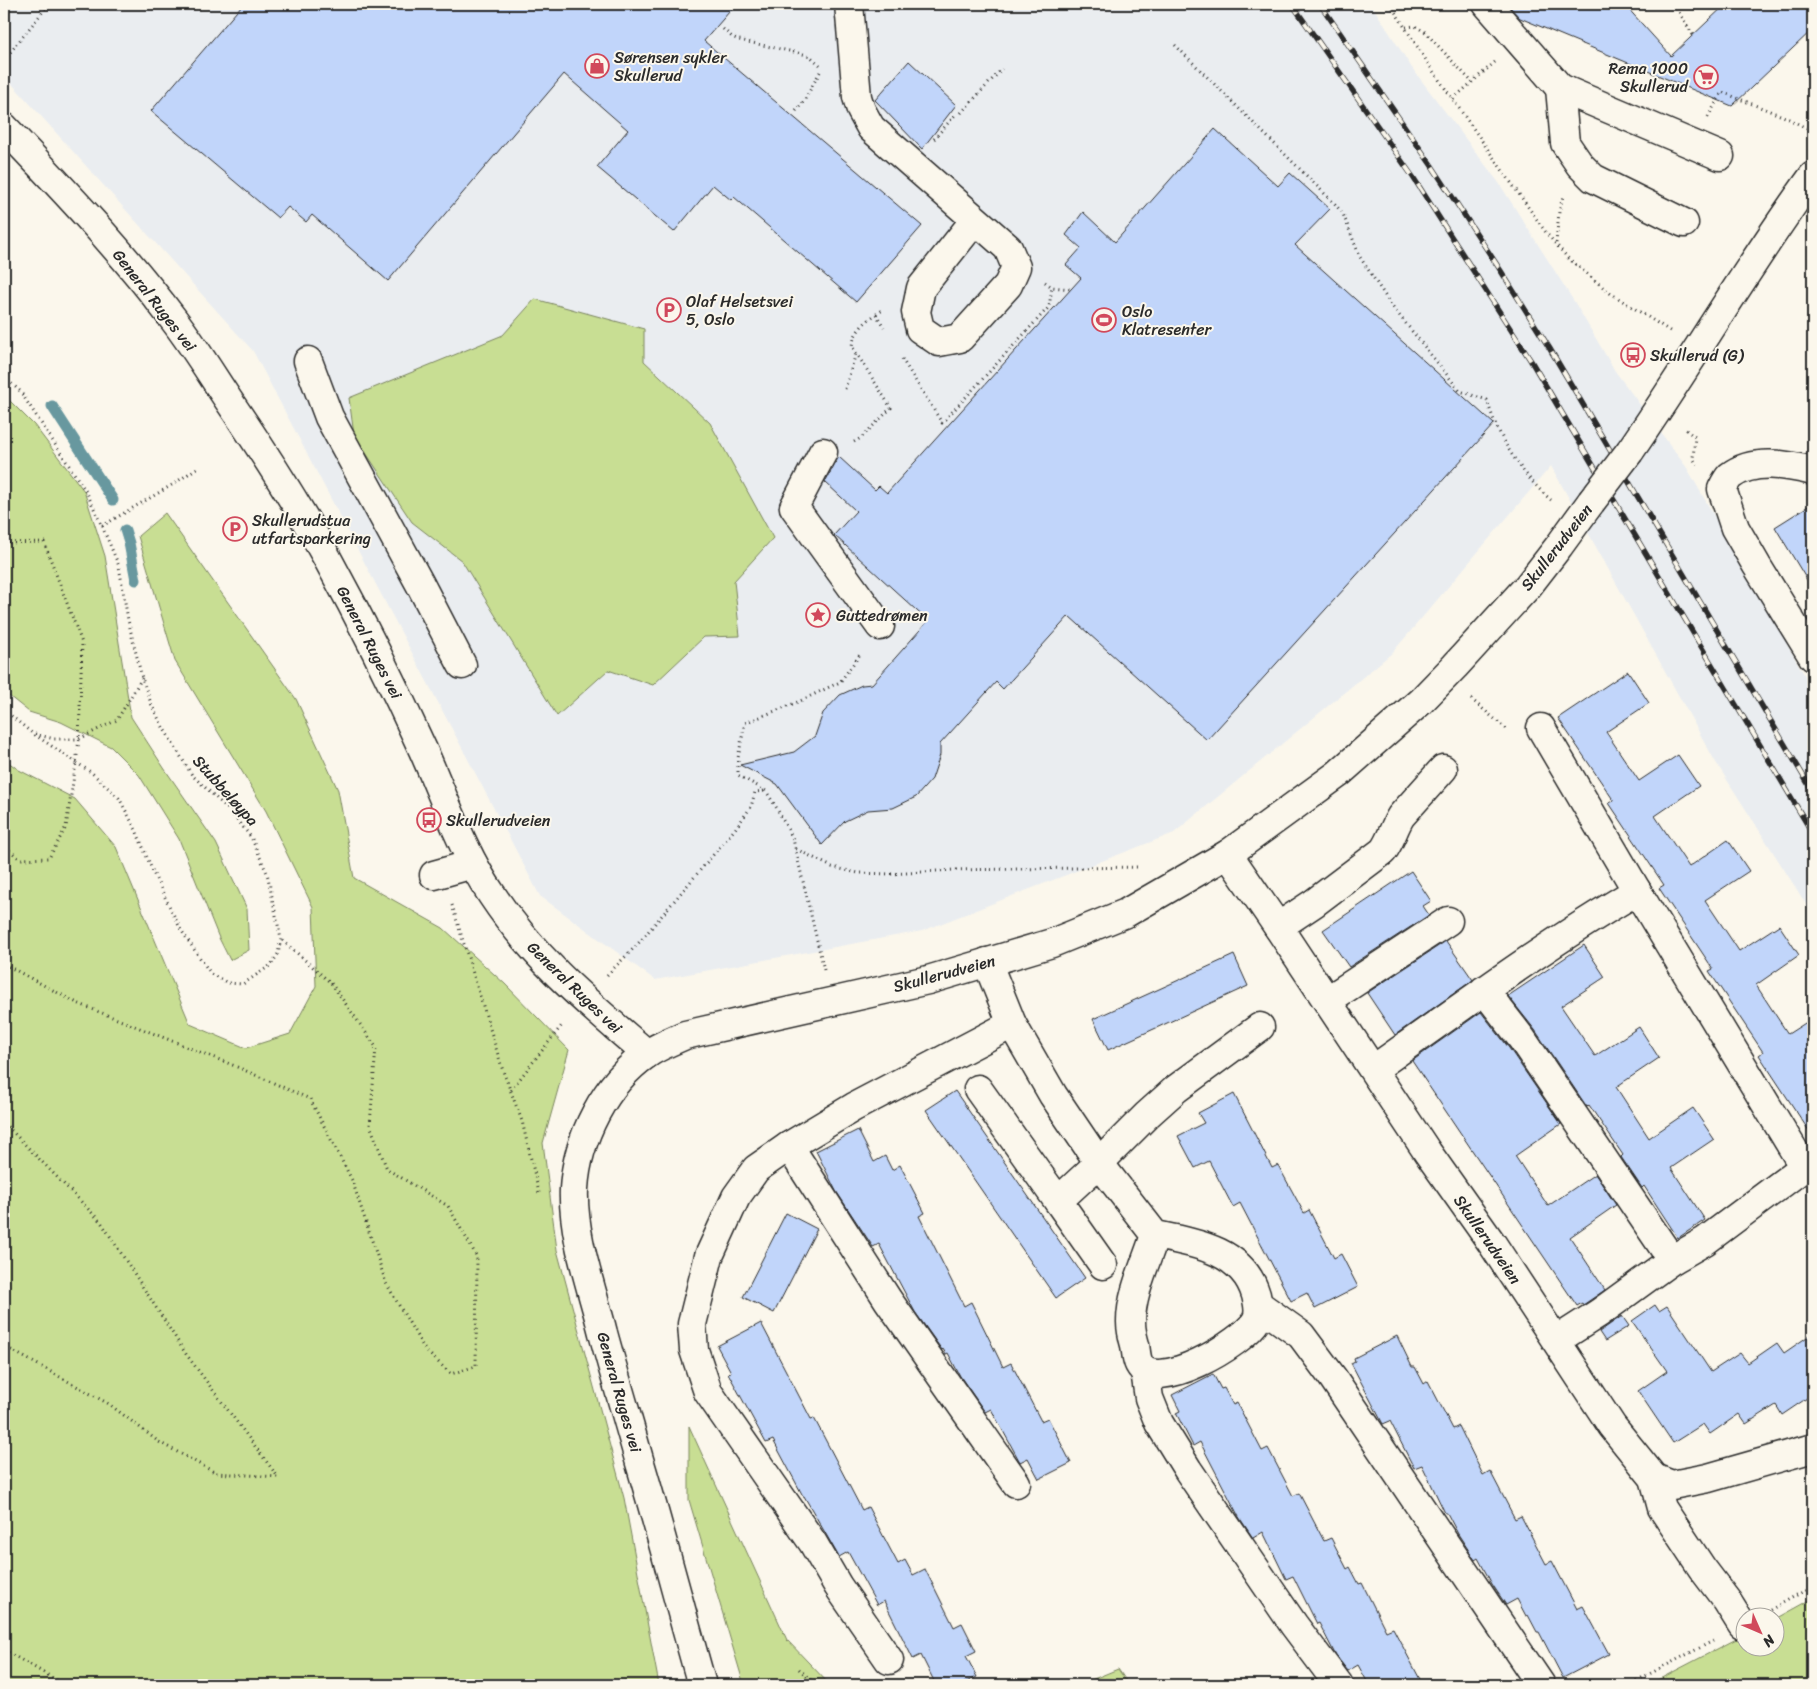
<svg xmlns="http://www.w3.org/2000/svg" width="1817" height="1689" font-family="Sriracha,sans-serif">
<style>
.built{fill:#eaedf0}
.green{fill:#c8de93;stroke:#7a845f}
.lines{fill:none;stroke-linecap:round;stroke-linejoin:round}
.stream{stroke:#68989f;stroke-width:11}
.building{fill:#c1d5fa;stroke:#2b2b2b}
.minor-casing{stroke:#2b2b2b;stroke-width:31}
.major-casing{stroke:#2b2b2b;stroke-width:31}
.path{stroke:#2b2b2b;stroke-width:3;stroke-dasharray:1 4;stroke-linecap:butt}
.minor{stroke:#fbf7ec;stroke-width:28}
.major{stroke:#fbf7ec;stroke-width:28}
.rail-casing{stroke:#2b2b2b;stroke-width:5.5}
.rail{stroke:#fbf7ec;stroke-width:4;stroke-dasharray:11;stroke-linecap:butt}
.major-bridge-casing{stroke:#2b2b2b;stroke-width:31;stroke-linecap:butt}
.major-bridge{stroke:#fbf7ec;stroke-width:28}
.labels{text-anchor:middle;stroke-width:4;stroke-linejoin:round;paint-order:stroke}
.poi-label{font-size:16px;fill:#2b2b2b;stroke:#fbf7ec;text-anchor:start}
.street-label{font-size:16px;fill:#2b2b2b;stroke:#fbf7ec}
</style>
<rect width="100%" height="100%" fill="#fbf7ec"/>
<filter id="ink" filterUnits="userSpaceOnUse"><feTurbulence type="fractalNoise" baseFrequency=".02" numOctaves="2"/><feDisplacementMap in="SourceGraphic" scale="10" xChannelSelector="R" yChannelSelector="G"/><feConvolveMatrix kernelMatrix="1 2 1 2 8 2 1 2 1" color-interpolation-filters="sRGB"/></filter>
<g filter="url(#ink)">
<polygon class="built" points="4,4 1371,4 1412,68 1499,183 1575,303 1615,371 1687,468 1813,690 1813,915 1715,761 1551,466 1392,653 1174,833 922,931 655,980 540,896 253,351 4,75"/>
<g class="green">
<polygon points="535,299 644,329 644,361 710,423 773,538 734,581 740,636 704,637 653,685 608,670 557,716 462,561 412,522 354,435 349,398 503,335"/>
<polygon points="4,395 34,425 84,491 105,556 131,717 164,768 216,843 247,909 249,950 230,960 219,938 179,839 139,775 111,747 61,722 29,712 4,692"/>
<polygon points="165,513 296,699 338,790 354,878 443,928 505,984 569,1050 543,1143 557,1250 624,1498 659,1685 4,1685 4,759 19,770 75,799 116,847 190,1024 246,1048 290,1034 316,986 313,907 266,811 175,661 138,536"/>
<polygon points="689,1426 787,1640 830,1685 744,1685 689,1500"/>
<polygon points="1813,1598 1813,1685 1648,1685 1744,1635 1744,1646 1774,1646 1775,1619"/>
<polygon points="1118,1669 1129,1685 1079,1685"/>
</g>
<g class="lines">
<g class="stream">
<polyline points="52,406 113,500"/>
<polyline points="125,530 129,543 136,580"/>
</g>
</g>
<g class="building">
<polygon points="243,4 736,4 704,41 922,226 856,302 734,197 731,200 713,185 674,232 597,167 628,130 564,74 388,281 312,215 306,222 288,207 278,218 151,111"/>
<polygon points="1507,4 1624,4 1671,56 1726,4 1813,4 1813,29 1732,106 1520,18"/>
<polygon points="909,61 956,105 922,149 875,100"/>
<polygon points="1215,129 1278,186 1290,173 1330,209 1295,245 1494,424 1207,740 1069,616 1003,689 996,682 940,744 940,755 932,779 916,797 893,808 868,810 845,821 822,845 777,784 740,765 794,752 815,736 823,713 840,695 862,685 872,684 928,621 834,535 856,511 825,482 837,460 839,457 875,490 879,486 887,493 1081,278 1066,265 1081,248 1066,235 1083,212 1115,242"/>
<polygon points="1813,503 1813,590 1775,527"/>
<polygon points="1628,671 1649,703 1606,732 1639,781 1678,755 1699,786 1655,816 1689,867 1728,840 1749,871 1705,900 1739,951 1779,925 1799,955 1756,985 1788,1034 1813,1018 1813,1137 1759,1055 1763,1052 1709,971 1713,969 1659,888 1664,885 1609,803 1614,801 1558,718"/>
<polygon points="1411,871 1431,901 1423,906 1429,915 1349,967 1323,930"/>
<polygon points="1446,941 1473,980 1395,1035 1367,993"/>
<polygon points="1584,945 1605,977 1561,1006 1595,1056 1639,1027 1659,1058 1616,1087 1649,1138 1693,1108 1714,1139 1671,1168 1705,1220 1678,1238 1644,1186 1642,1188 1621,1157 1623,1155 1589,1105 1587,1107 1535,1030 1508,996"/>
<polygon points="1234,955 1248,986 1108,1050 1093,1019"/>
<polygon points="1481,1012 1509,1048 1561,1124 1515,1156 1548,1206 1595,1174 1616,1205 1570,1237 1605,1290 1583,1305 1582,1303 1577,1306 1412,1061"/>
<polygon points="955,1091 1085,1278 1056,1298 926,1110"/>
<polygon points="1234,1094 1272,1168 1278,1165 1304,1213 1309,1210 1334,1258 1341,1254 1358,1287 1315,1309 1307,1293 1291,1301 1240,1203 1233,1207 1209,1161 1195,1168 1178,1136 1204,1123 1198,1113"/>
<polygon points="858,1130 874,1162 885,1156 892,1170 900,1165 925,1213 919,1216 964,1306 971,1302 1003,1367 1011,1363 1041,1421 1048,1418 1071,1463 1039,1479 1028,1458 1020,1462 991,1409 985,1412 960,1376 948,1353 946,1354 943,1349 942,1350 915,1312 879,1244 873,1247 836,1191 816,1151"/>
<polygon points="786,1213 817,1229 774,1313 743,1297"/>
<polygon points="1655,1305 1659,1311 1667,1306 1711,1372 1740,1353 1748,1363 1777,1343 1784,1353 1813,1333 1813,1394 1782,1415 1776,1405 1746,1424 1739,1414 1710,1434 1703,1424 1673,1443 1638,1391 1667,1371 1632,1321"/>
<polygon points="1622,1316 1629,1326 1605,1341 1599,1332"/>
<polygon points="761,1323 811,1419 814,1418 862,1510 868,1507 898,1564 905,1560 913,1575 925,1569 954,1627 962,1623 976,1651 966,1656 977,1677 960,1685 936,1685 921,1655 913,1659 884,1601 877,1605 848,1552 839,1557 804,1496 803,1496 773,1440 766,1443 728,1373 731,1372 717,1346"/>
<polygon points="1397,1336 1412,1367 1415,1367 1424,1384 1428,1381 1453,1429 1459,1426 1483,1475 1490,1471 1515,1519 1521,1516 1546,1564 1552,1561 1577,1609 1583,1606 1609,1654 1563,1678 1539,1632 1537,1632 1528,1615 1526,1616 1517,1599 1506,1605 1492,1584 1478,1558 1475,1560 1458,1534 1447,1513 1445,1513 1422,1465 1414,1468 1390,1421 1383,1424 1351,1363 1355,1361 1354,1358"/>
<polygon points="1213,1374 1221,1389 1224,1388 1233,1405 1237,1403 1262,1451 1268,1448 1293,1496 1299,1493 1324,1541 1331,1538 1347,1569 1350,1567 1359,1584 1362,1583 1386,1631 1393,1628 1423,1685 1369,1685 1358,1665 1348,1671 1336,1656 1319,1623 1317,1624 1293,1576 1286,1579 1263,1532 1253,1538 1239,1517 1200,1442 1193,1446 1176,1413 1180,1411 1172,1395"/>
</g>
<g class="lines">
<g class="minor-casing">
<g id="minor">
<polyline points="849,4 857,97 861,110 871,128 1008,248 1016,267 1008,285 960,338 939,342 920,329 916,312 921,288 975,220"/>
<polyline points="1487,4 1560,88 1720,156"/>
<polyline points="1560,88 1565,143 1580,165 1593,178 1684,223"/>
<path d="M4,127C63,189 123,252 174,320C194,346 211,374 229,401C263,451 296,502 326,556C361,620 393,684 423,750C445,799 462,851 492,895C535,960 589,1004 647,1054"/>
<polyline points="308,361 329,417 420,584 462,665"/>
<polyline points="823,452 794,507 880,626"/>
<path d="M1813,471C1788,465 1753,458 1730,476C1727,479 1724,485 1722,489L1735,528L1757,566L1813,657"/>
<polyline points="1541,728 1637,891 1804,1167 1705,1241 1672,1260 1599,1313 1557,1340"/>
<polyline points="1228,854 1278,927 1428,1153 1491,1242 1612,1426 1654,1478 1662,1508 1702,1568 1727,1601 1742,1625"/>
<polyline points="434,875 473,864"/>
<path d="M1278,927L1314,903L1383,851C1391,840 1394,827 1401,816L1443,769"/>
<path d="M987,962L1012,1024L1053,1095L1099,1163L1155,1235C1195,1243 1243,1250 1256,1295C1258,1303 1260,1314 1256,1321C1244,1342 1155,1396 1139,1364C1136,1358 1136,1350 1135,1345C1133,1338 1131,1330 1131,1322C1131,1293 1146,1263 1155,1235"/>
<polyline points="1484,990 1522,1039 1672,1260"/>
<polyline points="1328,1000 1448,921"/>
<path d="M1374,1069C1460,1008 1545,945 1637,891"/>
<polyline points="978,1089 1058,1201"/>
<polyline points="789,1146 888,1300 1016,1483"/>
<polyline points="1103,1265 1058,1201 1099,1163 1147,1115 1176,1089 1260,1027"/>
<polyline points="1259,1305 1301,1335 1333,1378 1541,1685"/>
<polyline points="1145,1371 1149,1398 1159,1423 1188,1470 1294,1625 1339,1685"/>
<polyline points="1654,1478 1672,1485 1708,1478 1813,1448"/>
<polyline points="889,1660 838,1586 813,1543 708,1392 694,1350 692,1324 709,1256 736,1197 756,1169 789,1146 854,1107 1012,1024"/>
</g>
</g>
<g class="major-casing">
<g id="major">
<path d="M1630,451C1693,360 1748,265 1813,176"/>
<path d="M702,1685C681,1611 662,1537 640,1463C628,1420 615,1377 603,1333C592,1288 572,1235 574,1189C577,1138 605,1083 647,1054C659,1046 672,1041 685,1035L928,980L1052,943L1126,913L1228,854L1338,774L1421,701L1455,666L1528,586L1559,546L1591,502"/>
</g>
</g>
<g class="path">
<polyline points="1390,4 1433,71 1547,234 1568,258 1610,293 1670,331"/>
<polyline points="1674,4 1693,35"/>
<polyline points="1406,27 1415,26 1425,32 1472,82"/>
<polyline points="723,29 732,37 739,40 803,54 810,56 820,65"/>
<path d="M1175,45L1335,204L1343,214L1360,257L1391,305L1460,391L1487,400C1498,438 1521,474 1551,500"/>
<polyline points="4,60 49,4"/>
<polyline points="1453,99 1495,62"/>
<polyline points="796,111 804,101 821,70"/>
<polyline points="961,113 1002,69"/>
<polyline points="1708,117 1722,92 1785,117 1808,129"/>
<polyline points="934,139 956,114"/>
<polyline points="1556,243 1559,212 1563,196"/>
<polyline points="1045,282 1052,287 1071,289"/>
<polyline points="876,314 884,327"/>
<polyline points="902,359 942,423 1049,307 1052,287"/>
<polyline points="4,377 20,391 87,493 102,526 119,566 128,620 142,678 152,706 164,729 192,775 229,810 251,837 267,873 281,939 278,954 271,965 243,984 228,983 211,974 181,930 155,877 136,830 119,798 92,773 32,733 4,710"/>
<polyline points="845,389 856,353"/>
<polyline points="1686,430 1695,437 1693,458 1697,465"/>
<path d="M854,442L861,438L891,408L852,346C854,330 870,317 883,310"/>
<polyline points="102,526 172,485 197,468"/>
<polyline points="4,543 44,542 82,643 79,739 76,763 66,827 49,858 20,859 4,846"/>
<polyline points="1471,699 1509,731"/>
<polyline points="35,734 54,739 79,739 117,720 142,678"/>
<polyline points="796,849 832,867 858,873 891,874 953,870 1140,867"/>
<polyline points="452,905 503,1071 522,1121 539,1193"/>
<polyline points="4,964 77,1003 235,1066 310,1099 352,1180 386,1283 425,1350 451,1374 476,1366 477,1257 448,1206 387,1169 370,1125 376,1047 331,983 281,939"/>
<polyline points="824,970 793,839 776,807 766,791 738,775 738,758 745,723 800,701 840,682 861,653"/>
<polyline points="607,975 636,946 735,829 751,807 755,792 765,791"/>
<polyline points="511,1090 563,1024"/>
<polyline points="4,1123 101,1222 186,1354 278,1477 216,1473 159,1442 109,1404 4,1346"/>
<polyline points="1770,1610 1813,1586"/>
<polyline points="4,1650 65,1685"/>
<polyline points="799,1669 816,1685"/>
<polyline points="1628,1685 1713,1641"/>
</g>
<use href="#minor" class="minor"/>
<use href="#major" class="major"/>
<g class="rail-casing">
<g id="rail">
<polyline points="1292,4 1413,177 1531,361 1813,834"/>
<polyline points="1320,4 1432,166 1501,271 1550,349 1813,792"/>
</g>
</g>
<use href="#rail" class="rail"/>
<g class="major-bridge-casing">
<polyline id="major-bridge" points="1591,502 1630,451"/>
</g>
<use href="#major-bridge" class="major-bridge"/>
</g>
</g>
<defs>
<g id="shop-ring" transform="scale(1.25)"><circle r="9.5" fill="#fbf7ec" stroke="#d1495b" stroke-width="1.5"/><path d="M-5-2.5h2.3a2.7 3.5 0 0 1 5.4 0H5L5.5 6h-11ZM-1.5-2.5h3a1.5 2.3 0 0 0-3 0Z" fill="#d1495b"/></g>
<g id="supermarket-ring" transform="scale(1.25)"><circle r="9.5" fill="#fbf7ec" stroke="#d1495b" stroke-width="1.5"/><path d="M-6-5.5h2.5l.6 2H6L4.5 2H-2.5L-4.4-4H-6ZM-1.5 3.2a1.3 1.3 0 1 0 .1 0ZM3 3.2a1.3 1.3 0 1 0 .1 0Z" fill="#d1495b"/></g>
<g id="parking-ring" transform="scale(1.25)"><circle r="9.5" fill="#fbf7ec" stroke="#d1495b" stroke-width="1.5"/><path d="M-3.5-5.5H1a3.5 3.5 0 0 1 0 7H-1V5.5H-3.5ZM-1-3.4V-.6H.8a1.4 1.4 0 0 0 0-2.8Z" fill="#d1495b"/></g>
<g id="stadium-ring" transform="scale(1.25)"><circle r="9.5" fill="#fbf7ec" stroke="#d1495b" stroke-width="1.5"/><path d="M0-5a6.5 5 0 1 0 0 10a6.5 5 0 1 0 0-10ZM-3.5-1.8h7v3.6h-7Z" fill="#d1495b"/></g>
<g id="bus-ring" transform="scale(1.25)"><circle r="9.5" fill="#fbf7ec" stroke="#d1495b" stroke-width="1.5"/><path d="M-5-6H5V4H4V6H2V4H-2V6H-4V4H-5ZM-3.5-4V0h7V-4ZM-3.5 1.2v1.5H-2V1.2ZM2 1.2v1.5H3.5V1.2Z" fill="#d1495b"/></g>
<g id="sight-ring" transform="scale(1.25)"><circle r="9.5" fill="#fbf7ec" stroke="#d1495b" stroke-width="1.5"/><path d="M0-6L1.8-2.2L6-1.7L2.9 1.2L3.7 5.4L0 3.3L-3.7 5.4L-2.9 1.2L-6-1.7L-1.8-2.2Z" fill="#d1495b"/></g>
</defs>
<g fill-rule="evenodd">
<use href="#shop-ring" x="597" y="66"/>
<use href="#supermarket-ring" x="1706" y="77"/>
<use href="#parking-ring" x="669" y="310"/>
<use href="#stadium-ring" x="1104" y="320"/>
<use href="#bus-ring" x="1633" y="355"/>
<use href="#parking-ring" x="235" y="529"/>
<use href="#sight-ring" x="818" y="615"/>
<use href="#bus-ring" x="429" y="820"/>
</g>
<g class="labels">
<g class="poi-label">
<text x="614" y="63">Sørensen sykler<tspan x="614" dy="18">Skullerud</tspan></text>
<text x="1688" y="74" text-anchor="end">Rema 1000<tspan x="1688" dy="18">Skullerud</tspan></text>
<text x="686" y="307">Olaf Helsetsvei<tspan x="686" dy="18">5, Oslo</tspan></text>
<text x="1122" y="317">Oslo<tspan x="1122" dy="18">Klatresenter</tspan></text>
<text x="1650" y="361">Skullerud (G)</text>
<text x="252" y="526">Skullerudstua<tspan x="252" dy="18">utfartsparkering</tspan></text>
<text x="836" y="621">Guttedrømen</text>
<text x="446" y="826">Skullerudveien</text>
</g>
<g class="street-label">
<text transform="translate(155 300) rotate(52)" y="6">General Ruges vei</text>
<text transform="translate(1556 547) rotate(-52)" y="6">Skullerudveien</text>
<text transform="translate(370 642) rotate(63)" y="6">General Ruges vei</text>
<text transform="translate(226 790) rotate(48)" y="6">Stubbeløypa</text>
<text transform="translate(944 973) rotate(-15)" y="6">Skullerudveien</text>
<text transform="translate(575 987) rotate(44)" y="6">General Ruges vei</text>
<text transform="translate(1488 1239) rotate(55)" y="6">Skullerudveien</text>
<text transform="translate(620 1392) rotate(74)" y="6">General Ruges vei</text>
</g>
</g>
<rect width="1817" height="1689" fill="none" stroke="#fbf7ec" stroke-width="20"/>
<rect x="10" y="10" width="1797" height="1669" fill="none" stroke="#2b2b2b" stroke-width="2" filter="url(#ink)"/>
<g transform="translate(1760 1632) rotate(135)"><circle r="24" fill="#fbf7ec" stroke="#a8a59f"/>
<path d="M0-4L9 19L0 12L-9 19Z" fill="#d1495b"/>
<text y="-8" font-size="14" font-weight="bold" text-anchor="middle" fill="#2b2b2b">N</text>
</g>
</svg>
